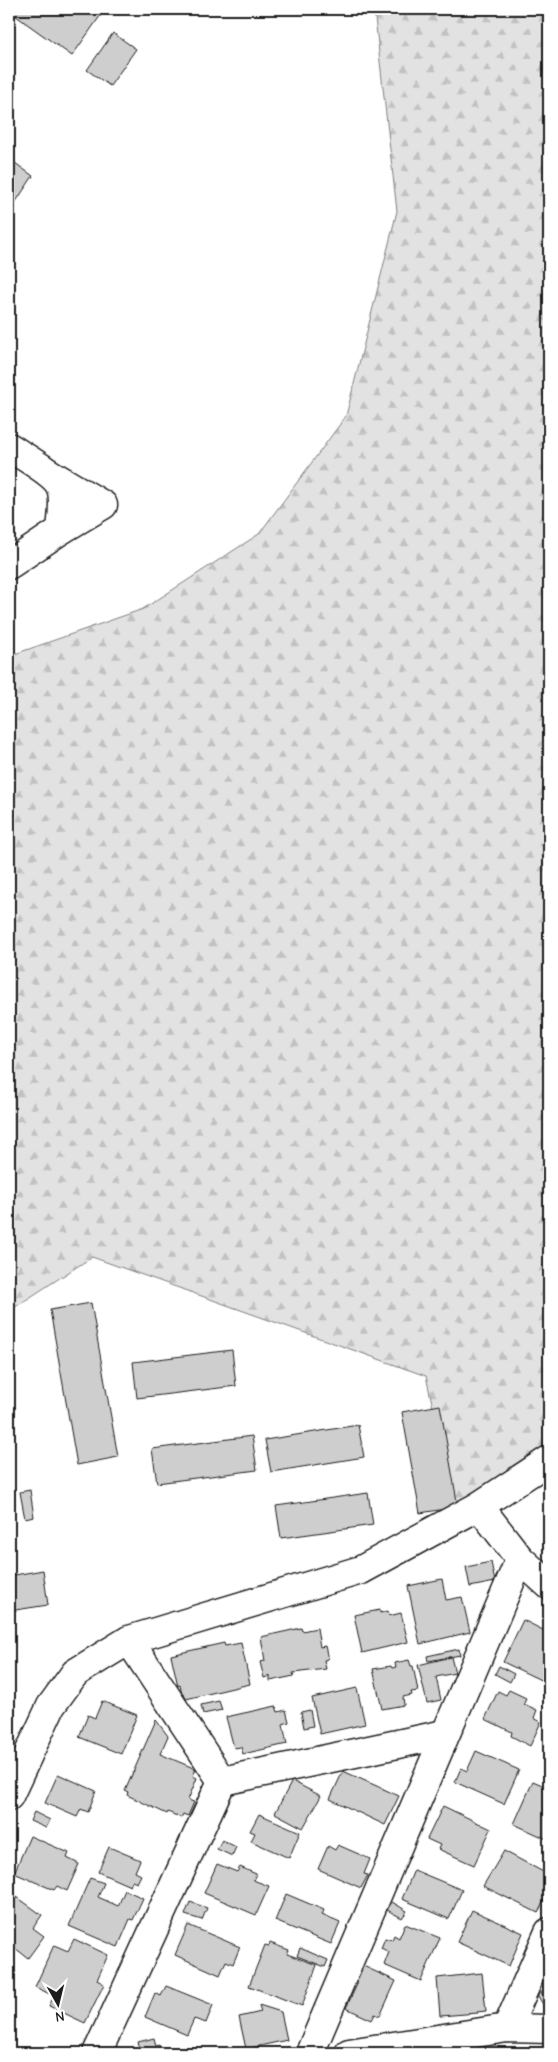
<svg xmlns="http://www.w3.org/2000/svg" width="558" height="2062" font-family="'Comic Neue',sans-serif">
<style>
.forest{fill:url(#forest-firs);stroke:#7f7f7f}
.building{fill:#cecece;stroke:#1c1c1c}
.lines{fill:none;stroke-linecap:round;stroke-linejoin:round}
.minor-casing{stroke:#1c1c1c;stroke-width:31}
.minor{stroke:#fff;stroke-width:28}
</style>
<defs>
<pattern id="forest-firs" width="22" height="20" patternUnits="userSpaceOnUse" patternTransform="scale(1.25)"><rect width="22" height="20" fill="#e2e2e2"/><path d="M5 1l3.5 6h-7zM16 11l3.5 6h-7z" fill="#c1c1c1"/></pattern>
</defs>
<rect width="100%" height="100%" fill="#fff"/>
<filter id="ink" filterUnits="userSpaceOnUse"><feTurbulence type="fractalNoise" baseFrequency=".02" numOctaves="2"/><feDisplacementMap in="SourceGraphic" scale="10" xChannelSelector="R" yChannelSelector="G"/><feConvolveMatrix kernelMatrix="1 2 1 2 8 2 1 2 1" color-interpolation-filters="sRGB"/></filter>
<g filter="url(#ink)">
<polygon class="forest" points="374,9 549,9 549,1469 454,1502 426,1376 92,1257 9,1311 9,656 143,609 259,534 346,416 397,211"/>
<g class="building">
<polygon points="9,9 98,9 103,12 72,56 9,11"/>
<polygon points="113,33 136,49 110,86 87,70"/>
<polygon points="15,163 33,176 11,209 9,207 9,171"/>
<polygon points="91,1303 118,1457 77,1465 50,1310"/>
<polygon points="232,1350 236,1386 137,1398 133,1362"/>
<polygon points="440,1405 458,1507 420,1513 402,1412"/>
<polygon points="358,1425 364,1457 271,1472 265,1440"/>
<polygon points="252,1436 257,1470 157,1483 152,1449"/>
<polygon points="30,1490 34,1517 25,1519 20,1492"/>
<polygon points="368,1493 373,1525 281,1538 276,1506"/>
<polygon points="491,1562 495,1582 470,1587 466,1567"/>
<polygon points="43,1570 48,1605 9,1611 9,1576"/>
<polygon points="442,1579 446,1600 462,1597 470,1632 420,1644 408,1586"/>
<polygon points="380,1610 380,1613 388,1611 389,1616 401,1613 408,1642 362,1653 354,1615"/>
<polygon points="523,1620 549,1633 549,1684 503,1662"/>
<polygon points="301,1628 302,1631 317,1628 320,1647 325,1646 328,1659 324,1660 326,1669 293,1673 294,1676 270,1681 270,1676 264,1678 260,1662 265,1661 261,1637"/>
<polygon points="224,1643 225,1646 241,1643 250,1684 186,1699 184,1694 182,1695 180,1685 178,1686 171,1655"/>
<polygon points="459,1649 460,1655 428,1661 427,1656"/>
<polygon points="451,1657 455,1673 436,1677 441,1700 427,1703 418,1665"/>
<polygon points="409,1660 411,1666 413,1666 418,1691 411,1692 412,1695 403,1697 404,1705 382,1709 373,1669 391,1666 392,1668 396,1667 395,1663"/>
<polygon points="499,1666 514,1674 510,1682 495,1674"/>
<polygon points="357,1688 365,1724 320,1734 312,1698"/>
<polygon points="509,1690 526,1698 524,1704 537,1710 534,1718 541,1722 530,1746 511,1736 512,1732 485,1719 498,1691 506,1695"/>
<polygon points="102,1701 137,1715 121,1754 79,1737 88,1715 95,1718"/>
<polygon points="219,1701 222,1710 203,1714 201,1705"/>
<polygon points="276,1706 278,1712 286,1710 289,1722 283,1724 287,1744 243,1754 241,1747 234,1748 226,1717"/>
<polygon points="310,1710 313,1726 304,1728 301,1712"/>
<polygon points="156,1720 168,1736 160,1754 196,1769 193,1776 197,1778 188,1800 194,1802 188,1816 183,1814 181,1818 168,1812 167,1814 127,1795 128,1792 125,1791"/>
<polygon points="549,1745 549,1766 542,1763"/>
<polygon points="476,1751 519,1770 504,1804 455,1782 461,1768 467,1771"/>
<polygon points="343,1771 399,1796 385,1825 330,1799"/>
<polygon points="58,1774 96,1791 88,1812 81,1809 77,1817 45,1803"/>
<polygon points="292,1781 321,1796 303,1828 275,1813"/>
<polygon points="533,1781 549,1788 549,1840 514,1824"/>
<polygon points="443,1806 491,1829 474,1865 438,1849 440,1845 427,1839"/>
<polygon points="34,1812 50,1820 46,1828 30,1821"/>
<polygon points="259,1814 300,1832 289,1858 251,1841 255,1833 250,1831"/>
<polygon points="30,1836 69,1853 67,1858 79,1864 67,1891 57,1886 54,1890 14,1873"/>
<polygon points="222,1840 236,1847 232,1856 217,1849"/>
<polygon points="338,1845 370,1859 364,1874 368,1875 361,1888 318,1869 328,1846 335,1850"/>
<polygon points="109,1847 140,1860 135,1872 141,1875 137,1883 132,1881 130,1886 98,1872"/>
<polygon points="504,1851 549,1875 549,1890 538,1913 483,1886"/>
<polygon points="217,1864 237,1872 240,1867 256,1874 253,1880 269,1886 256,1915 204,1893"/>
<polygon points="414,1870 462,1890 449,1919 402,1899"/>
<polygon points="90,1878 104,1883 98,1897 118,1906 125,1890 143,1898 133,1920 130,1919 118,1947 69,1926"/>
<polygon points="9,1884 16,1887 12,1893 9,1892"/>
<polygon points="286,1894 324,1910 322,1915 340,1923 331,1944 275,1921"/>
<polygon points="17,1897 42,1915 33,1928 44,1936 28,1958 11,1945 9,1948 9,1901 12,1903"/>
<polygon points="190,1902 207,1908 202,1920 185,1915"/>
<polygon points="392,1902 407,1911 402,1918 387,1910"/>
<polygon points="472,1910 523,1933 509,1966 457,1942"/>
<polygon points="405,1924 440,1938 421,1981 384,1965 389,1952 381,1948 385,1938 392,1940 394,1935 399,1938"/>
<polygon points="188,1925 240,1947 233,1964 226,1961 220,1975 175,1955"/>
<polygon points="74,1939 108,1955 97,1980 104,1984 85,2023 49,2006 54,1996 35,1987 54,1945 68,1951"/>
<polygon points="270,1943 289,1950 287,1954 317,1965 302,2006 249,1986 265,1945 269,1946"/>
<polygon points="300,1948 328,1960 325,1967 297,1956"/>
<polygon points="361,1965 396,1981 380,2016 375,2014 372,2020 346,2008 358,1982 354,1981"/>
<polygon points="482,1973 486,2011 477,2012 478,2013 440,2016 437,1978"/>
<polygon points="549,1974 549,1992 543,1989"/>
<polygon points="166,1986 213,2005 206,2023 194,2019 187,2035 145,2017 155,1993 161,1996"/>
<polygon points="540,1990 548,2003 544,2006 536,1993"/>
<polygon points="259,2005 281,2012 287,2040 246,2049 239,2017 261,2012"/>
<polygon points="154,2038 156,2046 159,2045 161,2053 125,2053 140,2048 138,2042"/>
<polygon points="489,2049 489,2053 447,2053"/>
</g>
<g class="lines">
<g class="minor-casing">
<g id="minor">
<path d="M9,447C21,455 52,472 59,484C66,495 62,518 61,530L9,565"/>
<polyline points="49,473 103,505 61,530"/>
<polyline points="479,1506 520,1559 549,1585"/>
<polyline points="222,1781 445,1734"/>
<polyline points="9,1796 51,1706 75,1673 129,1640 361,1570 479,1506 549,1460"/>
<polyline points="507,2028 549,1932"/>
<polyline points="97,2053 222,1781 129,1640"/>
<polyline points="310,2053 520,1559"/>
<polyline points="349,2053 507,2028 549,2029"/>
</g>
</g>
<use href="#minor" class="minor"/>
</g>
</g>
<rect width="558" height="2062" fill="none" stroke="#fff" stroke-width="30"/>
<rect x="15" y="15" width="528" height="2032" fill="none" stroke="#1c1c1c" stroke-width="2" filter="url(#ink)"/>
<g transform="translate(58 2004) rotate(172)" stroke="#ffffff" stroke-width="4" paint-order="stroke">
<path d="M0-4L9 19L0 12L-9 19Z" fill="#1c1c1c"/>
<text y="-8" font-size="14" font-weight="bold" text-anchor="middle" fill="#1c1c1c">N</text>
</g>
</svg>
